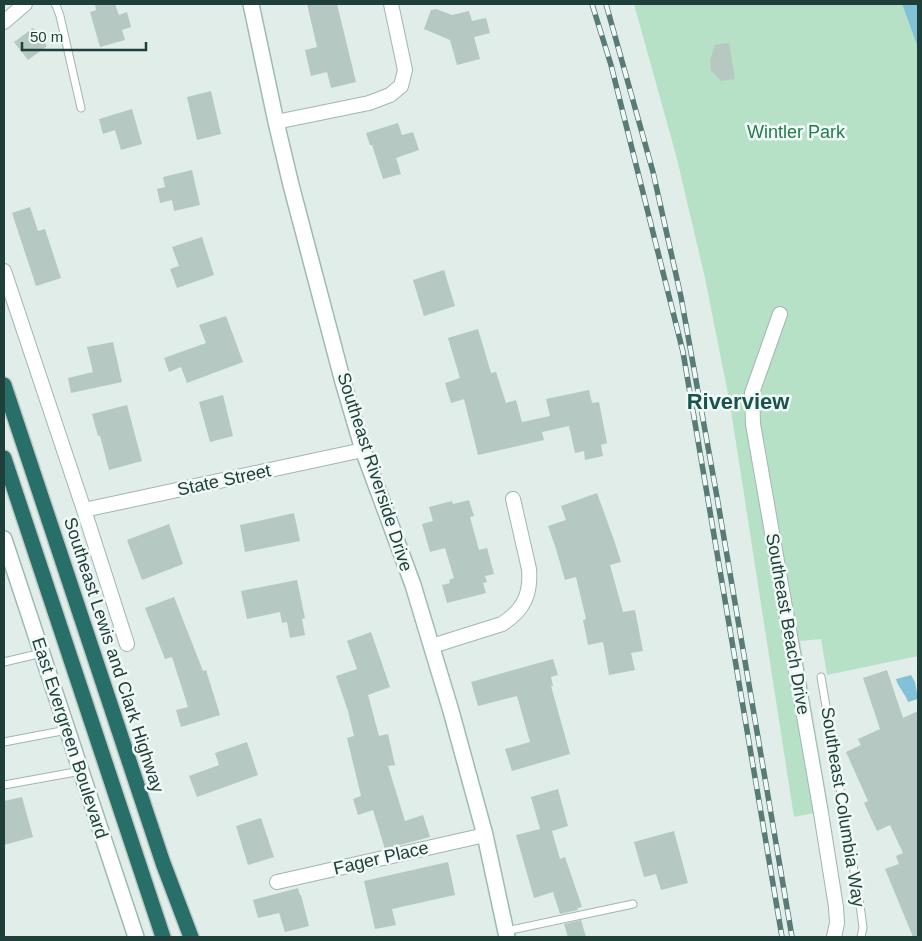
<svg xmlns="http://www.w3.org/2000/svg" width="922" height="941" font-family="Arial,sans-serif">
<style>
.green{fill:#b7e1c6}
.water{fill:#82c2d9}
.building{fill:#b5c8c2}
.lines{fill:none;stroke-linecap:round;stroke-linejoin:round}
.lane-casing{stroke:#a2b6b1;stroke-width:9}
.street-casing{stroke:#a2b6b1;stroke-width:16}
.secondary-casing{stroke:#9dbab3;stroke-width:18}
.highway-casing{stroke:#c0cac8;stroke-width:18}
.lane{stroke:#fff;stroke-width:7}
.street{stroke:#fff;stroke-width:14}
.secondary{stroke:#fff;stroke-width:15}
.highway{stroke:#276f68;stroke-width:15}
.rail-casing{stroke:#597b76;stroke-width:5.5}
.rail{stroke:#f1f9f6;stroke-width:4;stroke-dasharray:11;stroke-linecap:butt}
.labels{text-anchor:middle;stroke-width:5;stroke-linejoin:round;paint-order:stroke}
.park-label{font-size:18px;fill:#247b4f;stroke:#f1f9f6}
.street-label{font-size:18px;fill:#1f403a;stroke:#f1f9f6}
.district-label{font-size:22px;font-weight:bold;fill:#18544c;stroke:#f1f9f6}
</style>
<rect width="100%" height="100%" fill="#e0ede9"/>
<polygon class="green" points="634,4 902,4 918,48 918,656 827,675 821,639 800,641 829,810 794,817 730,404 705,278 676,155"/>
<g class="water">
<polygon points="902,4 918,4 918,48"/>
<path d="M911,675L915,682L918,699L908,702C905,693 898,687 896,679Z"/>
</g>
<g class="building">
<polygon points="95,4 115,4 119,15 127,12 131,27 122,30 125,40 100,47 90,12 96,10"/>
<polygon points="307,4 337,4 356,82 331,88 327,72 311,76 305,50 317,47"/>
<polygon points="436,9 452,15 469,11 472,21 486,18 490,33 474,37 480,59 457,65 450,40 424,29 431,10"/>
<polygon points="33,28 47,46 28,60 14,42"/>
<polygon points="729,43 735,79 721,81 711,70 710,60 715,45"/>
<polygon points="211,91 221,134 197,140 187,97"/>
<polygon points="132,109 142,144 121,150 115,130 103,134 99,119"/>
<polygon points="398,123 402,135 413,132 419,150 396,158 401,174 383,179 372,145 370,145 366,133"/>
<polygon points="192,170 200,205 174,211 172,200 160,203 157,189 165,187 163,177"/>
<polygon points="30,207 38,231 45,229 61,278 36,286 12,213"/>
<polygon points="202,237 214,275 177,288 170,269 179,266 172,247"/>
<polygon points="444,270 455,306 424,316 413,280"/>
<polygon points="226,316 243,362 187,383 181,367 169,372 164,358 206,343 199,325"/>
<polygon points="478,329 491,373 496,372 506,403 516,400 522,422 550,416 546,399 589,390 592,403 599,402 607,443 601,445 603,456 585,460 584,451 575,453 569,426 542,432 544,440 478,455 464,399 451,403 445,383 460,378 448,338"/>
<polygon points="113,342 122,382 71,393 68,378 93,372 87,347"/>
<polygon points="223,395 233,436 210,442 199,402"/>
<polygon points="127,405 142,461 109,470 100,436 98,436 92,414"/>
<polygon points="597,493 615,543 621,562 610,565 623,612 635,610 643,651 631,653 635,670 609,675 603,642 588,645 583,620 586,619 576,577 565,580 556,549 548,526 566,520 561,506"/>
<polygon points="469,500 474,516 470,517 479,550 487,548 494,574 485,576 487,582 483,583 486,593 447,603 442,585 450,583 449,580 454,578 445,548 430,552 422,524 433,521 429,507 452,501 453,504"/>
<polygon points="294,513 300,541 245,552 240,525"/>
<polygon points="169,524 183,564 142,580 127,540"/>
<polygon points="297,580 305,618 302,619 305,635 290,638 287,622 282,623 280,612 247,619 241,591"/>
<polygon points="174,597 203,671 206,670 220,715 181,727 176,710 188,707 172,657 165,659 145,608"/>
<polygon points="371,632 390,687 368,695 379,736 388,734 395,765 388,766 405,821 423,815 430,837 385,849 373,810 358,815 353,799 361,796 347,738 354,736 348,711 336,676 357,669 347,641"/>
<polygon points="553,659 558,675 551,677 553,686 551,686 570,754 512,771 505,749 530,742 517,696 478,706 471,682"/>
<polygon points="887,670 903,718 918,711 918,937 913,937 885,869 899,864 896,856 903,853 890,825 877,831 864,803 868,801 846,752 861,745 858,739 880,729 863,678"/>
<polygon points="247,742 258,775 197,797 189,776 219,765 215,753"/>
<polygon points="558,789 568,826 552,831 560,859 565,857 582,907 577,908 578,910 560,914 553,892 534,898 516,835 540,829 531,797"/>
<polygon points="22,797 33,837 4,845 4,801"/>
<polygon points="261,818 274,857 248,865 236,826"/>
<polygon points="674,831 688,883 661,890 656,874 644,877 634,842"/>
<polygon points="448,862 455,895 392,909 396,925 375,929 364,881"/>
<polygon points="298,888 300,895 301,895 309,926 285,932 279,913 258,918 253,900"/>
<polygon points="581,920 586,937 568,937 564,924"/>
</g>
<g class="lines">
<g class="lane-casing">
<g id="lane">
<polyline points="55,4 56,5 60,16 81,108"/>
<polyline points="4,662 42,653"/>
<polyline points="821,677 861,912 863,928 861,937"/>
<polyline points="4,742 67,730"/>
<polyline points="4,785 81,771"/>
<polyline points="506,931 633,904"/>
</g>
</g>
<g class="street-casing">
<g id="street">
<polyline points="4,22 25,4"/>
<polyline points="276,122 369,103 390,95 401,86 405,70 391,4"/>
<polyline points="4,271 84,510 127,644"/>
<polyline points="780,314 752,393 753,424 821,813 836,907 837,923 834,937"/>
<polyline points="84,510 363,450"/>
<path d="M432,646L502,624C524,610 531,594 529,569L513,499"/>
<polyline points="277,882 485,835"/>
</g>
</g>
<g class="secondary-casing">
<g id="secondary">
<polyline points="251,4 276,122 291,185 343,382 363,450 413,585 451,711 485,835 507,937"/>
<polyline points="4,539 136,937"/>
</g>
</g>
<g class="highway-casing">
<g id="highway">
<polyline points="4,385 163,863 191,937"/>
<polyline points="4,458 163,937"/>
</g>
</g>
<use href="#lane" class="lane"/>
<use href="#street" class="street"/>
<use href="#secondary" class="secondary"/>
<use href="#highway" class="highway"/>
<g class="rail-casing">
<g id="rail">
<polyline points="592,4 611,65 683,352 782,937"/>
<polyline points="606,4 653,172 681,297 717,497 792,937"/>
</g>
</g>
<use href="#rail" class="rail"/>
</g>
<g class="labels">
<g class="park-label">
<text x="796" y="138">Wintler Park</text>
</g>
<g class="street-label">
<text transform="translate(375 472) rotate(72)" y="6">Southeast Riverside Drive</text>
<text transform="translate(224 480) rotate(-12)" y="6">State Street</text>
<text transform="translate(788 624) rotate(80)" y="6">Southeast Beach Drive</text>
<text transform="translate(114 655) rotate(72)" y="6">Southeast Lewis and Clark Highway</text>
<text transform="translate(70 738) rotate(72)" y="6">East Evergreen Boulevard</text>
<text transform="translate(843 807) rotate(81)" y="6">Southeast Columbia Way</text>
<text transform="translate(381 858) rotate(-13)" y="6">Fager Place</text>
</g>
<g class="district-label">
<text x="738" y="409">Riverview</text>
</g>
</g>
<rect width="922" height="941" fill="none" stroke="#1f403a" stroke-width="10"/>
<path d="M22 42v8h124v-8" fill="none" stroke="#1f403a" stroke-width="2.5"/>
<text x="30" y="42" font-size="15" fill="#1f403a" stroke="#f1f9f6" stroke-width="4" paint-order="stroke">50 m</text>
</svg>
